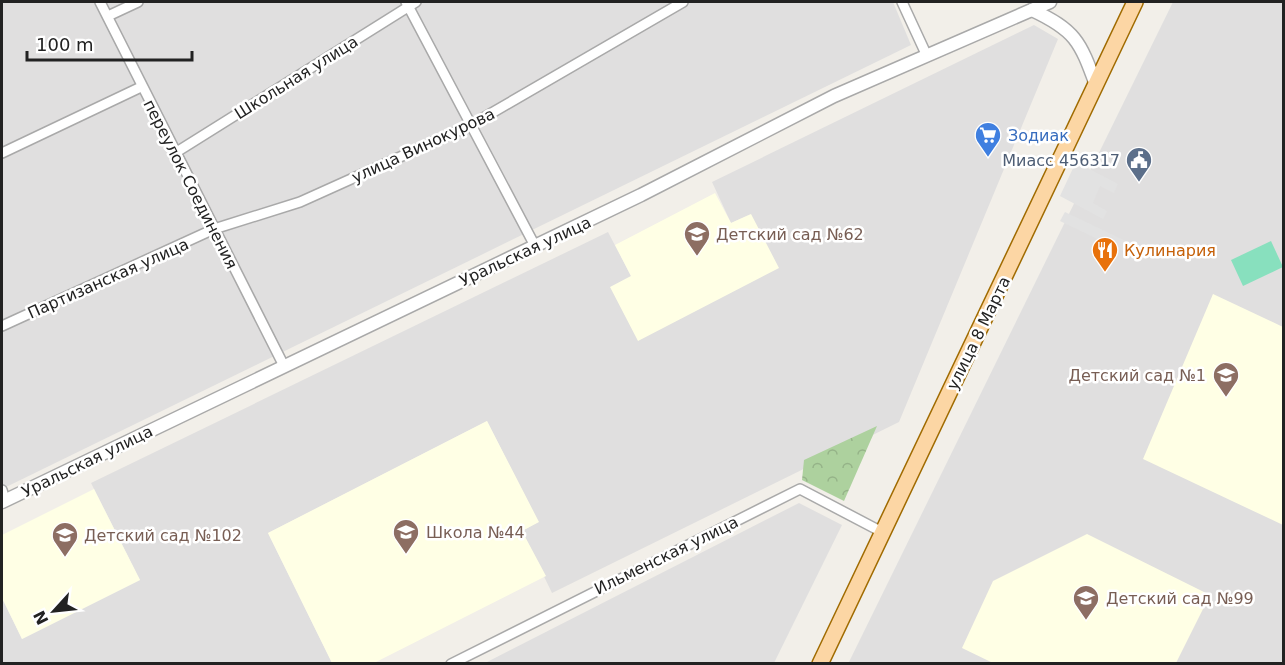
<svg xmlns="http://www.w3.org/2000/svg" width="1285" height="665" font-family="'DejaVu Sans',sans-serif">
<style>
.residential{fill:#e0dfdf}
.education{fill:#ffffe5}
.forest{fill:url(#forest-crowns)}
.pitch{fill:#88e0be}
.parking{fill:#e2e2e2}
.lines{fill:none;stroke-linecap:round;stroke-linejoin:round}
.minor-casing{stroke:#a9a9a9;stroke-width:12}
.tertiary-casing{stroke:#a9a9a9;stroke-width:15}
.primary-casing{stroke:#a06b00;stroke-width:18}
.minor{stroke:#fff;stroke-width:9}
.tertiary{stroke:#fff;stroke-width:12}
.primary{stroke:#fcd6a4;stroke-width:15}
.labels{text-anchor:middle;stroke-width:5;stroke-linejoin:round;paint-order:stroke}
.street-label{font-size:16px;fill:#222;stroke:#fff}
.shop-label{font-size:16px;fill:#366cbe;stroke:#fff;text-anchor:start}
.service-label{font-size:16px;fill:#4e5e75;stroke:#fff;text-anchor:end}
.education-label{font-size:16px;fill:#785e54;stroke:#fff;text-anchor:start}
.food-label{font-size:16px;fill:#c56008;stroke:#fff;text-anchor:start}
</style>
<defs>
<pattern id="forest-crowns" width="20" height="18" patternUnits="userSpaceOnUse" patternTransform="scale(1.5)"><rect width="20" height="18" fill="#add19e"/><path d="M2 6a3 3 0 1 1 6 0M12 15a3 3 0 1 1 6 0" fill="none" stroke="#95b388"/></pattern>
</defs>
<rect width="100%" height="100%" fill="#f2efe9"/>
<g class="residential">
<polygon points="2,2 893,2 911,45 2,489"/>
<polygon points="1173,2 1283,2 1283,663 848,664"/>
<polygon points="1034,25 1058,39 899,422 552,593 522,531 538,522 487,421 268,533 332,663 2,663 2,598 22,639 140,580 91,483 608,232 631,276 610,287 751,214 731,223 712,182"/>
<polygon points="799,503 842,525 774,663 485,663"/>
</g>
<g class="education">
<polygon points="715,193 731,223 751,214 779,268 638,341 610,287 631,276 615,245"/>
<polygon points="1213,294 1283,327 1283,525 1143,459"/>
<polygon points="487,421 539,522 522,531 546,576 374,663 332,663 268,533"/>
<polygon points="94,489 140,580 22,639 2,598 2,535"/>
<polygon points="1087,534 1210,595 1176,663 993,663 962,648 993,581"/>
</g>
<polygon class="forest" points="877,426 844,501 802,480 804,460"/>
<polygon class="pitch" points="1271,241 1283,267 1243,286 1231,260"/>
<g class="parking">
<polygon points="1076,162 1118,184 1114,193 1100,186 1093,203 1107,211 1103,219 1060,196"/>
<polygon points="1065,212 1134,245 1129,254 1060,221"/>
</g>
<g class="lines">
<g class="minor-casing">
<g id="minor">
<polyline points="100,2 284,366"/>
<polyline points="406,2 535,246"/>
<polyline points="902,2 927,56"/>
<polyline points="108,16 138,2"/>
<polyline points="2,153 141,87"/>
<polyline points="175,153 416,2"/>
<polyline points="2,326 214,229 300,202 471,125 683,2"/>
<polyline points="2,490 5,500"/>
<polyline points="451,664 800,489 882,532"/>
</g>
</g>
<g class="tertiary-casing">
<g id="tertiary">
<path d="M1032,10C1075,30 1080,41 1096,85"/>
<polyline points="2,502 641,195 834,96 1050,2"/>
</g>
</g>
<g class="primary-casing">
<polyline id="primary" points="820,664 1135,2"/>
</g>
<use href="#minor" class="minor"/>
<use href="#tertiary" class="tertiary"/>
<use href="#primary" class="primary"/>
</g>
<defs>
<g id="supermarket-pin" transform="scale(1.35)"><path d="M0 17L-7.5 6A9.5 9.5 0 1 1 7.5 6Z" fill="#3f7fe0" stroke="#fff"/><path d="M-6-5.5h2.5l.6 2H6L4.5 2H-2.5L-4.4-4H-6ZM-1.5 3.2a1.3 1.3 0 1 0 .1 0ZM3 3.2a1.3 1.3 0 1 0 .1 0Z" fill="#fff"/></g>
<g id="civic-pin" transform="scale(1.35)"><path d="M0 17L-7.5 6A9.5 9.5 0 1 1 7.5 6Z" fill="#5c6f8a" stroke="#fff"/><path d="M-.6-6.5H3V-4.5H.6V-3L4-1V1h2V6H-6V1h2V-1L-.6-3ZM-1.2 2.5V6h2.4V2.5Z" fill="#fff"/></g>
<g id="school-pin" transform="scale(1.35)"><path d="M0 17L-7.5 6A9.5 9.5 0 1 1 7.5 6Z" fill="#8d6e63" stroke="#fff"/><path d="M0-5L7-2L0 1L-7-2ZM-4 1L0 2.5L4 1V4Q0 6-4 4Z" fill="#fff"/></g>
<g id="restaurant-pin" transform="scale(1.35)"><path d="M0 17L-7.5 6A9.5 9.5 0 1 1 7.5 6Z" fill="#e8710a" stroke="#fff"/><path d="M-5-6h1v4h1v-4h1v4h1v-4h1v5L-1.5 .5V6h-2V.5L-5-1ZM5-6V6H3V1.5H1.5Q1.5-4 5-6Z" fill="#fff"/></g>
</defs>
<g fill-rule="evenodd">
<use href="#supermarket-pin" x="988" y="135"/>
<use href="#civic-pin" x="1139" y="160"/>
<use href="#school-pin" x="697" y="234"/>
<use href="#restaurant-pin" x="1105" y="250"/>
<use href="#school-pin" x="1226" y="375"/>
<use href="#school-pin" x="406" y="532"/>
<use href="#school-pin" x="65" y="535"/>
<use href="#school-pin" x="1086" y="598"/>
</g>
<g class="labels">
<g class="street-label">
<text transform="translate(296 77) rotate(-32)" y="6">Школьная улица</text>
<text transform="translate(423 145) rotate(-25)" y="6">улица Винокурова</text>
<text transform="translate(191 184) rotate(63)" y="6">переулок Соединения</text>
<text transform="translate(525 251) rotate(-25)" y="6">Уральская улица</text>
<text transform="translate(108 278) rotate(-24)" y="6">Партизанская улица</text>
<text transform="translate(978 333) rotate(-64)" y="6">улица 8 Марта</text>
<text transform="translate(87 461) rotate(-26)" y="6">Уральская улица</text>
<text transform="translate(666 555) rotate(-26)" y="6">Ильменская улица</text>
</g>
<g class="shop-label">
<text x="1008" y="141">Зодиак</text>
</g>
<g class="service-label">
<text x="1120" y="166">Миасс 456317</text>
</g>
<g class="education-label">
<text x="716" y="240">Детский сад №62</text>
<text x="1206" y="381" text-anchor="end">Детский сад №1</text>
<text x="426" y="538">Школа №44</text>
<text x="84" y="541">Детский сад №102</text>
<text x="1106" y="604">Детский сад №99</text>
</g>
<g class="food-label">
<text x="1124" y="256">Кулинария</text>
</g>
</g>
<rect width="1285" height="665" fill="none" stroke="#222222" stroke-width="6"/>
<g transform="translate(54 611) rotate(243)" stroke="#ffffff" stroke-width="4.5" paint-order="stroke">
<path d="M0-4.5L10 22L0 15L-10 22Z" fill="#222222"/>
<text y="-9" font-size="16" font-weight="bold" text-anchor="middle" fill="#222222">N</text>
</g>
<path d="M27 51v9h165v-9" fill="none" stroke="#222222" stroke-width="3"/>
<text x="36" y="51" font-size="18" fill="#222222" stroke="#ffffff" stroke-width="4.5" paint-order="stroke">100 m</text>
</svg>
